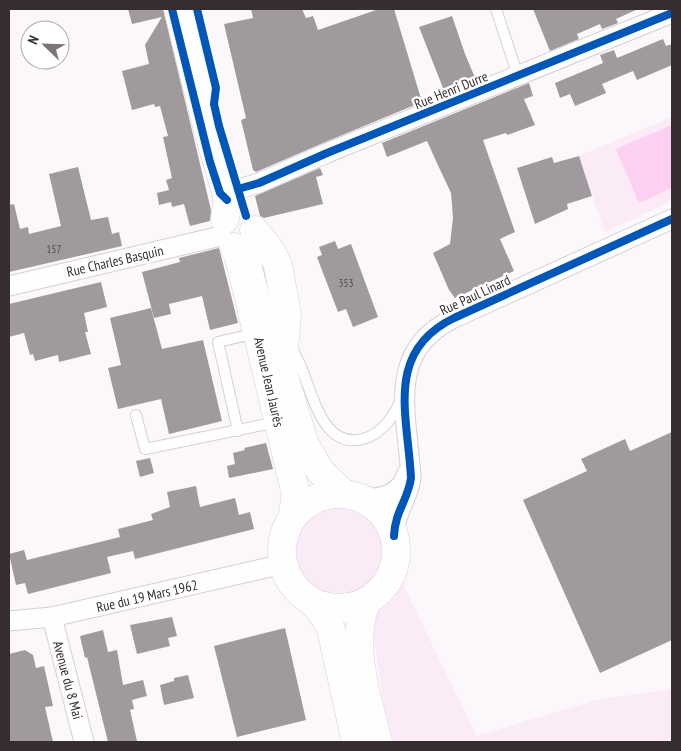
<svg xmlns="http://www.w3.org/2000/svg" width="681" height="751" font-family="'PT Sans Narrow',sans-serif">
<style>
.green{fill:#fbebf7}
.water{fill:#fbd0f0}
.building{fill:#a09a9e}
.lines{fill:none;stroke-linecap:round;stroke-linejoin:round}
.service-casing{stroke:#d6d0d4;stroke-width:12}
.minor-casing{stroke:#d6d0d4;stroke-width:21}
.secondary-casing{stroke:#d6d0d4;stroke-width:29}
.service{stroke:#fffefe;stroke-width:10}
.minor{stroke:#fffefe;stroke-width:19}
.secondary{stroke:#fffefe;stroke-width:28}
.cycleway-casing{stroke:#fff;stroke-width:11}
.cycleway{stroke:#0057b8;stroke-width:8}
.labels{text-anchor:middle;stroke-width:5;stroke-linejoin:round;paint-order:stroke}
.number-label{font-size:11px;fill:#50484d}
.street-label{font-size:14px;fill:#352d32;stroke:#fff}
</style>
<rect width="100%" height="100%" fill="#fcf7fa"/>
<g class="green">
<polygon points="672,117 672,201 605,232 579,156"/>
<circle cx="337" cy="551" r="45"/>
<polygon points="403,582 407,593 477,736 596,700 672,689 672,742 393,742 384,706 371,619"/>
</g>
<polygon class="water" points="672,125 672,188 639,203 616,149"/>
<g class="building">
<polygon points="128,9 163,9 211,210 210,221 190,226 184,204 172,207 171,202 159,205 157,193 169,190 166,180 172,178 163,137 168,136 160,106 155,107 154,104 132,110 122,71 149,64 145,45 162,17 132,24"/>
<polygon points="251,9 302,9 306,18 313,16 318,30 379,9 394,9 422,102 323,143 256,172 253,170 241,120 246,118 224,24 253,18"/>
<polygon points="533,9 638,9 616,19 618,23 602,29 600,24 577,34 579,39 550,51"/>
<polygon points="452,16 465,54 476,80 445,93 419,27"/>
<polygon points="663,39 666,46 672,44 672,65 637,80 633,71 602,84 606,93 575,106 570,94 560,98 555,83 603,63 600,55 614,50 617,58"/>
<polygon points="529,83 533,96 524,99 535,125 507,135 506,133 483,140 515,232 500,239 514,271 455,298 449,290 433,253 450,244 453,218 451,193 436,161 427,141 387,157 382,143"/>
<polygon points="579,156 592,196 567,204 568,209 535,224 517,168 552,157 554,163"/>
<polygon points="78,167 91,220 108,217 112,234 119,232 122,246 9,272 9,205 14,204 20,229 28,227 29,234 61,226 49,174"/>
<polygon points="320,168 323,175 316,177 323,204 264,218 260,216 255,196"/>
<polygon points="335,241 338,249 351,244 378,317 353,327 346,309 338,312 317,257 322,255 319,247"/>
<polygon points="219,248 238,323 210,330 202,296 169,304 171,314 154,318 142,272 180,262 179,258"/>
<polygon points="101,282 107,307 84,313 88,332 85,332 91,354 59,362 58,355 35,361 33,354 30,355 24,333 9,337 9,304"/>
<polygon points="151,308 162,349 203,340 222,421 169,434 161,399 118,409 108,368 121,365 110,318"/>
<polygon points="672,432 672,640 600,673 523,500 587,471 581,459 625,439 630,451"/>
<polygon points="266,443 273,469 229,478 227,466 235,464 233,453 245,450 244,448"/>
<polygon points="150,458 154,473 140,477 136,461"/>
<polygon points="196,486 200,507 235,498 239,515 250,512 254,529 135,559 133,551 107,557 111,573 28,594 25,583 16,585 9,554 24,550 27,560 120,537 118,529 153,520 151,514 170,507 167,492"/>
<polygon points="172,617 177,636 168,638 170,646 137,654 130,625"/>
<polygon points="285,628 306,720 237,737 214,646"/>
<polygon points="103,630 108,652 117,650 123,685 143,680 147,696 132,700 134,709 130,710 137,741 130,742 108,742 87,657 85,658 80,636"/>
<polygon points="25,650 33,655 36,668 44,666 53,706 45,707 53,742 9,742 9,654"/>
<polygon points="188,675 194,698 164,705 160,685 174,681 174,678"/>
</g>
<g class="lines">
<g class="service-casing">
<g id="service">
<polyline points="496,9 518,76"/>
<polyline points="252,238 252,248 276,340"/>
<path d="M290,347C312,373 315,455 366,438C383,432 395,415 401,399"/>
<polyline points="136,415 145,449 277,422"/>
<polyline points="238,431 218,342 257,333"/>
</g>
</g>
<g class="minor-casing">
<g id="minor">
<polyline points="238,189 259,183 327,153 672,13"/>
<polyline points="9,286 221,236"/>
<path d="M364,499C384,498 401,494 407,473"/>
<path d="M394,536C395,511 408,500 411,478C408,416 384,352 454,318L672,219"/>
<polyline points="52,617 84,742"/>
<polyline points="9,621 52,617 283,564"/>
</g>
</g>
<g class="secondary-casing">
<g id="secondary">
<polyline points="178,9 208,131 227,195 227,205 225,219"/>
<polyline points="254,230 271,251 278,265 287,314 283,360 284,376 304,442 320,471 344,494"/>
<polyline points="234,247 239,257 293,482 296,495 292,519"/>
<circle cx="339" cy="551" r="57"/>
<path d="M367,601C348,641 368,701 378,742"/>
<polyline points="313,602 326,619 331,629 356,742"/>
</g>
</g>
<use href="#service" class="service"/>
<use href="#minor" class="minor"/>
<use href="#secondary" class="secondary"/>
<g class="cycleway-casing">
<g id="cycleway">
<polyline points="172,9 210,162 220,193 227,200"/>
<polyline points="197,9 216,88 214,104 219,126 246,216"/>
<polyline points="238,189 259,183 327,153 672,13"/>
<path d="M394,536C395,511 408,500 411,478C408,416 384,352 454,318L672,219"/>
</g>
</g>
<use href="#cycleway" class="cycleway"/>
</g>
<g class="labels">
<g class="number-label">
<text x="54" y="253">157</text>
<text x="346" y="287">353</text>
</g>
<g class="street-label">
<text transform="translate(451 90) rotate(-22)" y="5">Rue Henri Durre</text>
<text transform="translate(115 261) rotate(-13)" y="5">Rue Charles Basquin</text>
<text transform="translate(475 295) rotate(-25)" y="5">Rue Paul Linard</text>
<text transform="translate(269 382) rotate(77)" y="5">Avenue Jean Jaurès</text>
<text transform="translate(147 596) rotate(-13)" y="5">Rue du 19 Mars 1962</text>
<text transform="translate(68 680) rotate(75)" y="5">Avenue du 8 Mai</text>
</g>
</g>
<rect width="681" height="751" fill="none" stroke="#352d32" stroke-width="20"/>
<g transform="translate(45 45) rotate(293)"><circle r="24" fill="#ffffff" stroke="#aeabad"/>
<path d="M0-4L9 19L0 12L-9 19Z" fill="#7b7478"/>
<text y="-8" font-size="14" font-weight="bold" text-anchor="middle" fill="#352d32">N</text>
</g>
</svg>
